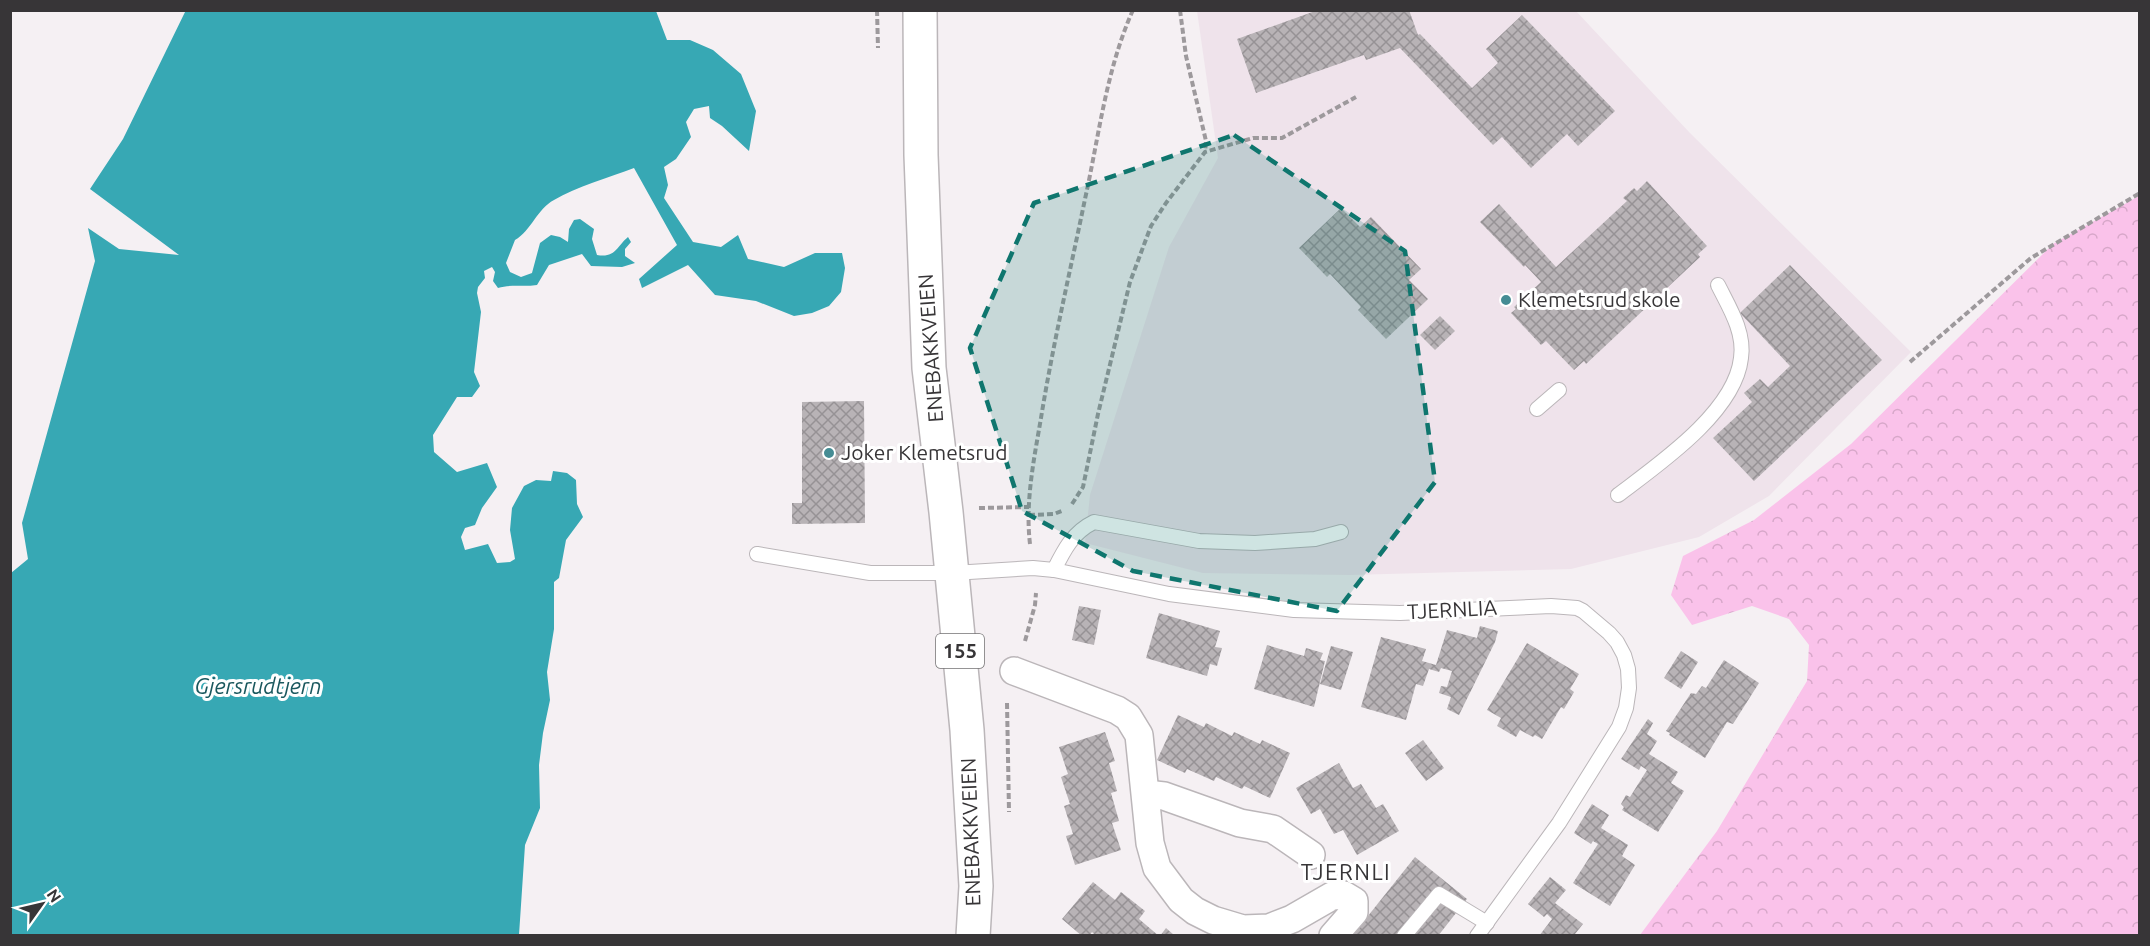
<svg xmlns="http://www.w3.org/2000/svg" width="2150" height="946" font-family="Ubuntu,sans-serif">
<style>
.built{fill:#efe3eb}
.forest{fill:url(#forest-crowns)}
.water{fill:#37a8b4}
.building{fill:url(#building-cross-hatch)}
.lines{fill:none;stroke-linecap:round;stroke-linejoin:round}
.service-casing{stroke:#bbb6b9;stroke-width:16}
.minor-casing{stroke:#bbb6b9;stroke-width:30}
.primary-casing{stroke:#bbb6b9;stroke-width:36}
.path{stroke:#9d999c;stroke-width:4;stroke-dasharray:6 3;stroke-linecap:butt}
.service{stroke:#fff;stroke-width:14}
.minor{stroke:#fff;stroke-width:27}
.primary{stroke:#fff;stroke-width:33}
.marked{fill:#0f766e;fill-opacity:0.2;stroke:#0f766e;stroke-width:4.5;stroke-dasharray:12 8;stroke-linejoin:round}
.poi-dot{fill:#458c94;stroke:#fff;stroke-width:2}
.labels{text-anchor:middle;stroke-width:6;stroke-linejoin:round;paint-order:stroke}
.shield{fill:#fff;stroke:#737273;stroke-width:1.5}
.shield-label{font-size:20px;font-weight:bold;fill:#373537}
.poi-label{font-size:21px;fill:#373537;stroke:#fff;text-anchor:start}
.street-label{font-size:21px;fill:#373537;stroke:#fff}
.water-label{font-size:22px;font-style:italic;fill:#1a585e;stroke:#fff}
.neighbourhood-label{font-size:22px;letter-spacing:1.5px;fill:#373537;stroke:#fff}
</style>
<defs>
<pattern id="forest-crowns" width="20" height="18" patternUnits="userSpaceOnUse" patternTransform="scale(1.5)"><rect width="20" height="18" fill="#fac2ea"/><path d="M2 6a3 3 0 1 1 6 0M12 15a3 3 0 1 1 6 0" fill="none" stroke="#d7a7c9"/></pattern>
<pattern id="building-cross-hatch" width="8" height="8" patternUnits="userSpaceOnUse" patternTransform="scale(1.5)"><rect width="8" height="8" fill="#b8b3b6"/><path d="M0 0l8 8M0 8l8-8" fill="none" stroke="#969295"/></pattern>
</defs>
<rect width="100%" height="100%" fill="#f5f0f3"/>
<polygon class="built" points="1197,11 1576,11 1689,132 1911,352 1769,496 1699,537 1571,569 1350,575 1203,573 1085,543 1090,495 1169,247 1218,158"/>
<polygon class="forest" points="2139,196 2139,935 1640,935 1717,831 1807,681 1809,645 1789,619 1752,606 1692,625 1671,595 1683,556 1754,520 1851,444 2053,244"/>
<path class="water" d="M186,10L656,11L667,40H690L713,50L741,74L756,111L749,151L722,126L710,118L709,106L694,109L686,122L691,137L676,159L664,167L668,185L664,198L693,242L721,247L738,235L748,259L784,267L815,253H842L845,268L841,292L829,306L812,313L794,316L756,301L715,295L688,265L642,288L639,279L677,245L634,168C610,177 576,187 554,200C537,209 531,231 515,240L506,263L510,272L521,277L532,273L540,243L551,235L560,237L568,242L569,229L574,220L580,219L594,229L592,239L597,255C616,258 616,247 628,237L631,242L625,249V256L635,263L622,267L591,266L582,254L549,265L537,285C524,287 510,284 498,288L493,281L495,272L492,267L484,271L485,278L478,287L477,293L481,312L474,372L480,386L472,397H457L433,435L434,452L457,472L487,463L497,487L482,508L475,525L465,528L461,537L465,550L488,544L497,563L510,562L515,559L510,530L512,508L524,486L536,480L551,481L553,471L567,473L576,480L577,504L583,517L566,540L559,578L554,582V629L547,672L550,700L543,733L539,765L540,808L525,845L519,935H11V573L28,559L22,523L95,261L88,228L119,249L179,255L90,189L123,139Z"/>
<g class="building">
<polygon points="1318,10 1409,10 1418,35 1420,34 1472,88 1498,63 1486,49 1522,15 1615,111 1578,146 1567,134 1531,168 1502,137 1493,145 1400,48 1366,60 1364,55 1256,93 1237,39"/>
<polygon points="1647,181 1707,246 1698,254 1700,257 1586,364 1584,361 1574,370 1546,341 1541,345 1511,313 1516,309 1514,307 1541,282 1525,265 1524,267 1480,222 1499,204 1556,267 1627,201 1623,198 1634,188 1637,191"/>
<polygon points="1341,208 1360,227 1371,217 1421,269 1409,280 1428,299 1386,339 1358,310 1361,307 1330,274 1327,277 1299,248"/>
<polygon points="1790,265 1882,360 1754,481 1713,438 1752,402 1744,393 1760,379 1768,387 1790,366 1740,313"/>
<polygon points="1440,316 1455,331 1435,350 1420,335"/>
<polygon points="864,401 865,523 792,524 792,503 802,503 802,402"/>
<polygon points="1079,606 1101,610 1094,645 1072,640"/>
<polygon points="1159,613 1220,631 1215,647 1222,648 1217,666 1210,664 1207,676 1146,658"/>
<polygon points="1480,626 1498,631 1495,642 1459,715 1447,709 1451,697 1439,693 1441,686 1447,687 1452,671 1441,668 1439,672 1429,669 1423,686 1416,684 1406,720 1361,707 1381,637 1426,649 1422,661 1436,665 1447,630 1477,638"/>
<polygon points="1527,643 1579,674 1570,689 1574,692 1564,709 1561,707 1542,739 1535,735 1533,737 1520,730 1516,737 1497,726 1501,718 1487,710"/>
<polygon points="1267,645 1304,656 1306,648 1323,653 1320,660 1325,661 1314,707 1254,689"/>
<polygon points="1331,646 1353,652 1341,690 1320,684"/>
<polygon points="1681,651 1698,662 1681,689 1664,678"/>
<polygon points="1724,660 1759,683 1733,724 1727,722 1705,758 1669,735 1670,733 1666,731 1691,693 1696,694 1702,686 1706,688"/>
<polygon points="1178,715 1204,727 1206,723 1232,736 1234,732 1260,744 1262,740 1290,753 1270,798 1244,786 1242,789 1216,777 1214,781 1187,769 1185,773 1157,760"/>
<polygon points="1648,719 1653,723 1647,734 1657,741 1649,754 1678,772 1671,783 1684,791 1658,832 1622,810 1624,807 1621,804 1626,795 1630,797 1647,770 1641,766 1639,770 1621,759"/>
<polygon points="1105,732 1115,761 1109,763 1117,791 1111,793 1119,821 1112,823 1121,850 1075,865 1066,836 1073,834 1064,806 1070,804 1061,777 1068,774 1059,747"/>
<polygon points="1423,740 1444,768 1426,781 1405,753"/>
<polygon points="1339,763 1353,788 1361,784 1376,808 1383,804 1399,831 1357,855 1343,830 1334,834 1320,809 1311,814 1296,788"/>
<polygon points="1592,804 1609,815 1601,828 1628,845 1622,856 1635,865 1610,906 1573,883 1598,844 1593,841 1591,844 1574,833"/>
<polygon points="1415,857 1467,899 1438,936 1352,936"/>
<polygon points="1550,877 1566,890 1555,903 1583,924 1575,934 1577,936 1539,936 1552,919 1547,914 1544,917 1528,904"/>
<polygon points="1093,882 1115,900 1121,892 1145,911 1139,919 1159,936 1096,936 1092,932 1089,936 1082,936 1062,919"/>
<polygon points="1166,928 1175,936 1160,936"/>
</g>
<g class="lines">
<g class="service-casing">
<g id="service">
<polyline points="1537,409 1559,390"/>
<path d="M1618,495C1659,464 1735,412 1741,358C1745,332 1729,307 1718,285"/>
<polyline points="757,554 870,573 953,573 1033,568 1054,570 1169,594 1294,610 1400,613 1551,606 1577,608 1583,611 1609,633 1617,642 1624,655 1628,669 1629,688 1626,708 1619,727 1559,823 1477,936"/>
<path d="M1054,570C1064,550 1073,532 1094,522L1199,541L1255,543L1315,539L1341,532"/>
<polyline points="1404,936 1439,894 1487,923"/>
</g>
</g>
<g class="minor-casing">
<g id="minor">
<polyline points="1014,671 1117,710 1128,717 1139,735 1150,843 1157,868 1181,900 1195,911 1213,920 1243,929 1269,928 1292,919 1332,896 1344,895 1354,901 1354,912 1333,936"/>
<polyline points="1146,794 1164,796 1240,823 1273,829 1311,855"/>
</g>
</g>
<g class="primary-casing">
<polyline id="primary" points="920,10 921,155 929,368 946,512 967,730 976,886 973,936"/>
</g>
<g class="path">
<polyline points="877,10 878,48"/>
<polyline points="1180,10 1186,56 1206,141 1205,152"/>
<polyline points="1910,362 2031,258 2140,193"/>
<polyline points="1072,504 1083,487 1098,414 1130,282 1151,226 1166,203 1205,152 1253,138 1282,138 1356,97"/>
<polyline points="979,508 1029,507"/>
<polyline points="1029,515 1054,514 1064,510"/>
<path d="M1030,544C1025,502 1034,459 1041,418C1053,344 1070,272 1085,199C1099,136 1106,70 1133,10"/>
<polyline points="1025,641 1035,605 1036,593"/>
<polyline points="1007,703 1009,812"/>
</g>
<use href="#service" class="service"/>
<use href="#minor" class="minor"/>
<use href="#primary" class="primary"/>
</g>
<path class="marked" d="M1234,135L1405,251L1435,482L1337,611L1133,571L1022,511L970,348L1034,203Z"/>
<g class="poi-dot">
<circle cx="1506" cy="300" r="6"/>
<circle cx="829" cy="453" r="6"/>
</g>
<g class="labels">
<rect class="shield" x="936" y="634" width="48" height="34" rx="4.5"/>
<g class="shield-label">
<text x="960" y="658">155</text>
</g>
<g class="poi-label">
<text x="1518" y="307">Klemetsrud skole</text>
<text x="841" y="460">Joker Klemetsrud</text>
</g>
<g class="street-label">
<text transform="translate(931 348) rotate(-94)" y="7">ENEBAKKVEIEN</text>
<text transform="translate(1452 610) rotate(-3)" y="7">TJERNLIA</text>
<text transform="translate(971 832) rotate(-92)" y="7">ENEBAKKVEIEN</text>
</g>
<g class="water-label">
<text x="258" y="694">Gjersrudtjern</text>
</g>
<g class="neighbourhood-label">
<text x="1346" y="880">TJERNLI</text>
</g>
</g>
<rect width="2150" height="946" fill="none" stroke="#373537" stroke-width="24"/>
<g transform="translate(42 904) rotate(56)" stroke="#ffffff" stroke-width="4.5" paint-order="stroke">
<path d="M0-4.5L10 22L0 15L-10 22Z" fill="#373537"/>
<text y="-9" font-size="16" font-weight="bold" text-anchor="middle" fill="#373537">N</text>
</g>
</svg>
